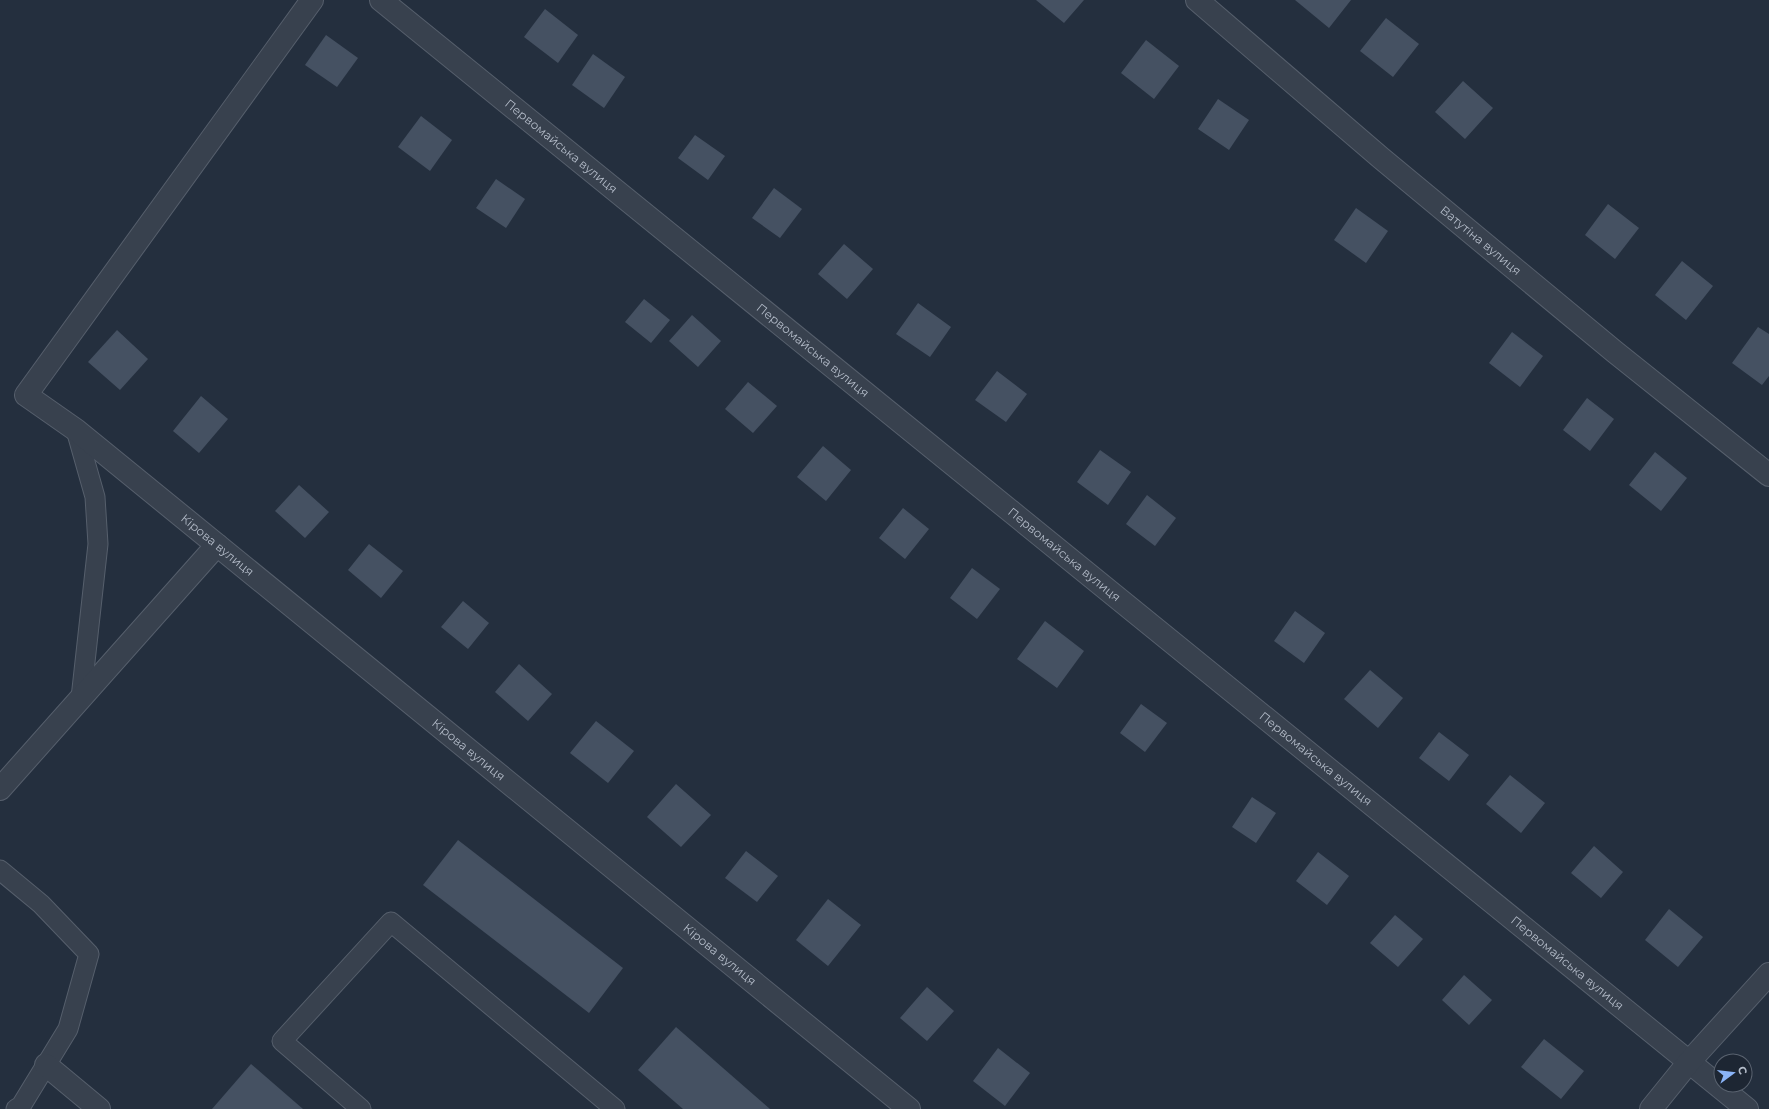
<svg xmlns="http://www.w3.org/2000/svg" width="1769" height="1109" font-family="Montserrat,sans-serif">
<style>
.building{fill:#455162}
.lines{fill:none;stroke-linecap:round;stroke-linejoin:round}
.service-casing{stroke:#565f6c;stroke-width:21}
.minor-casing{stroke:#565f6c;stroke-width:24}
.tertiary-casing{stroke:#565f6c;stroke-width:24}
.service{stroke:#38414e;stroke-width:19}
.minor{stroke:#38414e;stroke-width:22}
.tertiary{stroke:#38414e;stroke-width:22}
.labels{text-anchor:middle;stroke-width:4;stroke-linejoin:round;paint-order:stroke}
.street-label{font-size:12px;fill:#b4bcc9;stroke:#1d2633}
</style>
<rect width="100%" height="100%" fill="#242f3e"/>
<g class="building">
<polygon points="1036,0 1084,0 1064,23"/>
<polygon points="1295,0 1351,0 1329,28"/>
<polygon points="545,9 578,35 558,63 524,37"/>
<polygon points="1386,18 1419,44 1393,77 1360,51"/>
<polygon points="326,35 358,58 337,87 305,65"/>
<polygon points="1146,40 1179,66 1154,99 1121,73"/>
<polygon points="593,54 625,77 604,108 572,85"/>
<polygon points="1463,81 1493,108 1465,139 1435,112"/>
<polygon points="1218,99 1249,120 1229,150 1198,129"/>
<polygon points="421,116 452,140 430,171 398,147"/>
<polygon points="695,135 725,156 708,180 678,158"/>
<polygon points="496,179 525,199 506,228 476,208"/>
<polygon points="774,188 802,209 780,238 752,218"/>
<polygon points="1608,204 1639,228 1615,259 1585,235"/>
<polygon points="1356,208 1388,231 1366,263 1334,240"/>
<polygon points="844,244 873,269 847,299 818,274"/>
<polygon points="1682,261 1713,286 1686,320 1655,295"/>
<polygon points="644,299 670,320 651,343 625,322"/>
<polygon points="918,303 951,327 930,357 896,334"/>
<polygon points="692,315 721,341 698,367 669,341"/>
<polygon points="1758,327 1769,334 1769,376 1762,385 1732,363"/>
<polygon points="117,330 148,359 120,390 88,362"/>
<polygon points="1512,332 1543,356 1520,387 1489,363"/>
<polygon points="997,371 1027,394 1006,422 975,400"/>
<polygon points="748,382 777,406 753,433 725,409"/>
<polygon points="201,396 228,419 199,453 173,431"/>
<polygon points="1587,398 1614,419 1590,451 1563,430"/>
<polygon points="823,446 851,470 826,501 797,477"/>
<polygon points="1100,450 1131,472 1108,505 1077,482"/>
<polygon points="1655,452 1687,478 1661,511 1629,485"/>
<polygon points="299,485 329,512 305,538 275,511"/>
<polygon points="1147,495 1176,518 1155,546 1126,524"/>
<polygon points="903,508 929,529 905,559 879,538"/>
<polygon points="369,544 403,571 381,598 348,570"/>
<polygon points="972,568 1000,589 977,619 950,598"/>
<polygon points="463,601 489,623 468,649 441,627"/>
<polygon points="1295,611 1325,633 1304,663 1274,641"/>
<polygon points="1045,621 1084,651 1057,688 1017,659"/>
<polygon points="519,664 552,694 528,721 495,692"/>
<polygon points="1370,670 1403,698 1378,728 1344,699"/>
<polygon points="1141,704 1167,723 1145,752 1120,733"/>
<polygon points="596,721 634,751 608,783 570,753"/>
<polygon points="1439,732 1469,755 1449,781 1419,758"/>
<polygon points="1510,775 1545,803 1521,833 1486,804"/>
<polygon points="676,784 711,815 681,847 647,817"/>
<polygon points="1252,797 1276,813 1256,843 1232,827"/>
<polygon points="458,840 623,968 589,1013 423,885"/>
<polygon points="1594,846 1623,872 1601,898 1571,873"/>
<polygon points="746,851 778,876 757,902 725,878"/>
<polygon points="1318,852 1349,876 1327,905 1296,881"/>
<polygon points="828,899 861,925 828,966 796,940"/>
<polygon points="1669,909 1703,937 1678,967 1645,940"/>
<polygon points="1395,915 1423,939 1398,967 1370,943"/>
<polygon points="1464,975 1492,1000 1469,1025 1442,1000"/>
<polygon points="927,987 954,1011 927,1041 900,1018"/>
<polygon points="676,1027 770,1109 683,1109 638,1070"/>
<polygon points="1544,1039 1584,1071 1561,1099 1521,1067"/>
<polygon points="998,1048 1030,1073 1005,1106 973,1081"/>
<polygon points="251,1064 303,1109 212,1109"/>
</g>
<g class="lines">
<g class="service-casing">
<g id="service">
<polyline points="76,430 95,497 98,544 81,698"/>
<polyline points="0,870 41,904 89,954 68,1029 21,1106 16,1109"/>
<polyline points="361,1109 282,1041 391,922 615,1109"/>
</g>
</g>
<g class="minor-casing">
<g id="minor">
<path id="s1" d="M312,0L26,395L76,430L909,1109"/>
<path id="s2" d="M381,0L1747,1109"/>
<path id="s3" d="M1197,0L1381,158L1615,352L1769,475"/>
<polyline points="0,789 217,545"/>
<polyline points="46,1065 99,1109"/>
</g>
</g>
<g class="tertiary-casing">
<polyline id="tertiary" points="1651,1109 1689,1062 1769,974"/>
</g>
<use href="#service" class="service"/>
<use href="#minor" class="minor"/>
<use href="#tertiary" class="tertiary"/>
</g>
<g class="labels">
<g class="street-label">
<text dy="4" stroke="none"><textPath href="#s2" startOffset="232">Первомайська вулиця</textPath></text>
<text dy="4" stroke="none"><textPath href="#s3" startOffset="372">Ватутіна вулиця</textPath></text>
<text dy="4" stroke="none"><textPath href="#s2" startOffset="556">Первомайська вулиця</textPath></text>
<text dy="4" stroke="none"><textPath href="#s1" startOffset="731">Кірова вулиця</textPath></text>
<text dy="4" stroke="none"><textPath href="#s2" startOffset="880">Первомайська вулиця</textPath></text>
<text dy="4" stroke="none"><textPath href="#s1" startOffset="1055">Кірова вулиця</textPath></text>
<text dy="4" stroke="none"><textPath href="#s2" startOffset="1204">Первомайська вулиця</textPath></text>
<text dy="4" stroke="none"><textPath href="#s1" startOffset="1379">Кірова вулиця</textPath></text>
<text dy="4" stroke="none"><textPath href="#s2" startOffset="1528">Первомайська вулиця</textPath></text>
</g>
</g>
<g transform="translate(1733 1073) rotate(75)"><circle r="19" fill="#1d2633" stroke="#59626f"/>
<path d="M0-3L7 15L0 10L-7 15Z" fill="#8ab4f8"/>
<text y="-6" font-size="11" font-weight="bold" text-anchor="middle" fill="#b4bcc9">С</text>
</g>
</svg>
